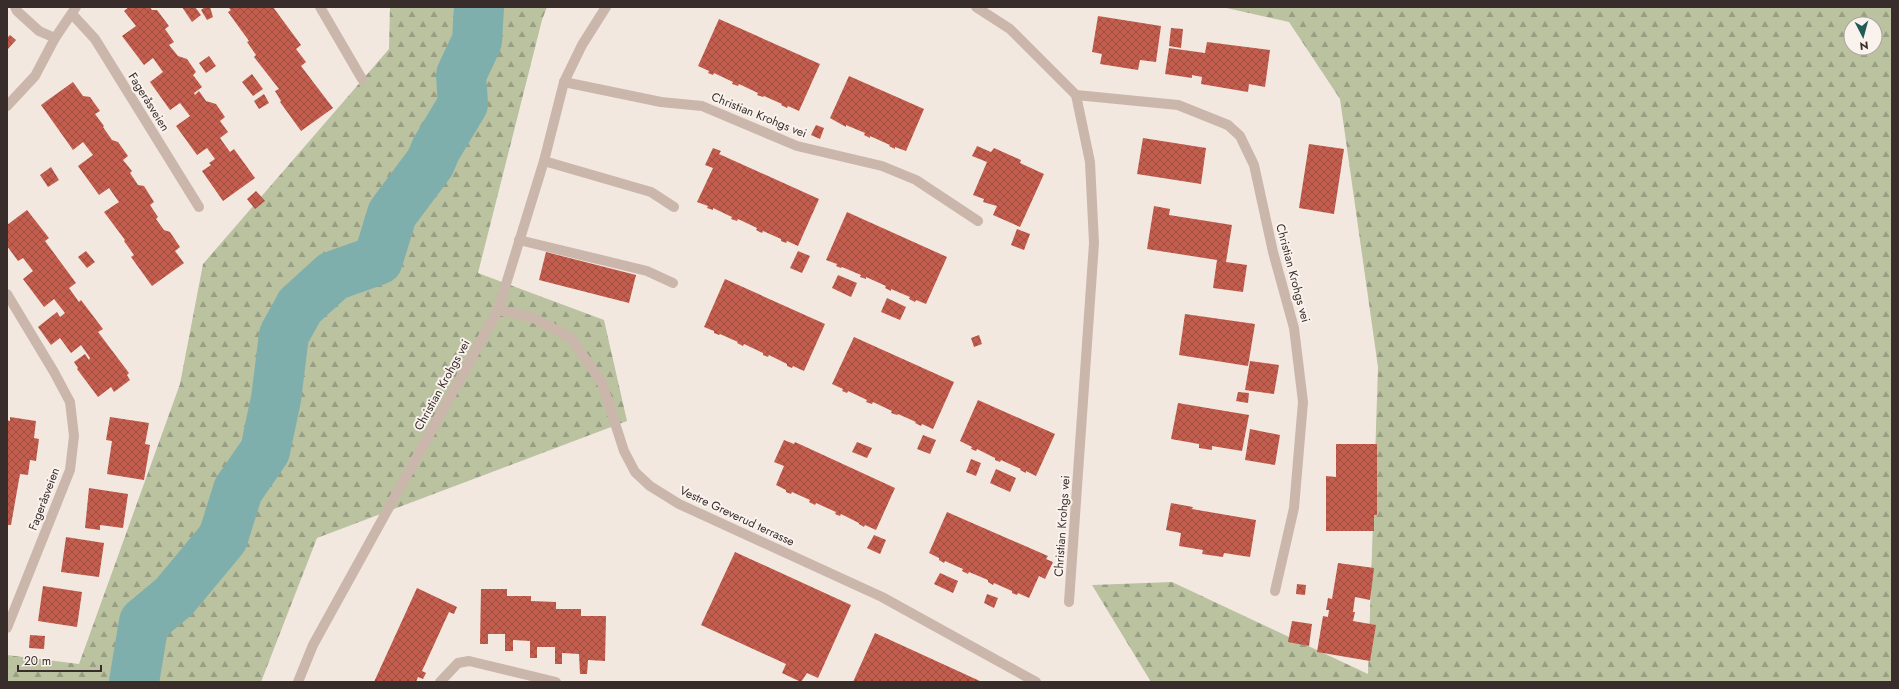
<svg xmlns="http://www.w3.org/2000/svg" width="1899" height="689" font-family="Jost,sans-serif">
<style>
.forest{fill:url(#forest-firs);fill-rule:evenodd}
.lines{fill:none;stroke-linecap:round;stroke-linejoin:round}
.river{stroke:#7fafac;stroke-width:50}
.building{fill:url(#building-cross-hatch)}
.service{stroke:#cbb6ac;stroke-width:10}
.minor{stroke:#cbb6ac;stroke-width:10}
.labels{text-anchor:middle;stroke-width:4;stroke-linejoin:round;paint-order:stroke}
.street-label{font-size:12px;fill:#392d2b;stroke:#faf2ed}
</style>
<defs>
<pattern id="forest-firs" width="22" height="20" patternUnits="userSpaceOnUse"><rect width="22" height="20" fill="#bac2a0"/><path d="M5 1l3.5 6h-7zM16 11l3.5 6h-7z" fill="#989e83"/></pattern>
<pattern id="building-cross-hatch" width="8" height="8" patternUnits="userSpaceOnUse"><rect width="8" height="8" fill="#c35d4d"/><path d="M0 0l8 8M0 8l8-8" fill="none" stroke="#9f4d40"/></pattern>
</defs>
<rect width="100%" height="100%" fill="#f3e8e0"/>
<g class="forest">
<polygon points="390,7 547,7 542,20 478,273 604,320 627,421 317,538 261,682 7,682 7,655 79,664 180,384 203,264 389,49"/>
<path d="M1222,7H1892V682H1151L1092,585L1172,582L1368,674L1378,367L1340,99L1289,22ZM1851,24H1875V48H1851Z"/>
</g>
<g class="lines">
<polyline class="river" points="134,682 144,622 174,597 223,538 238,490 265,451 276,399 284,335 300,306 333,276 378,260 392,214 430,163 436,149 463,104 461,75 477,41 479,7"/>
</g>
<g class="building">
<polygon points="129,7 150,7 152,10 157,10 169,26 165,29 174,42 169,45 178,56 187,59 196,72 193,75 202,87 194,93 195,95 199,91 206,101 216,104 225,117 220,121 228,132 220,138 230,152 234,149 255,178 223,201 202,171 211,165 209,163 215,159 207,148 197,155 176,126 190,116 180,103 170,110 150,82 163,72 153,58 144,65 122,36 136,26 124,11"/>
<polygon points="182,7 195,7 201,15 192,22"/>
<polygon points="205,7 210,7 213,17 207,20 201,10"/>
<polygon points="228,7 273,7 301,45 296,49 306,62 301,66 333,108 301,131 280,102 281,101 275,91 279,89 254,57 256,55 247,42 249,41 228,12 231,10"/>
<polygon points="1098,16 1161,26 1156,62 1140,60 1138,70 1100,64 1102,54 1092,52"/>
<polygon points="719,19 820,64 799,111 788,106 787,108 781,105 782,104 764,96 763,97 757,95 758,93 739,84 738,86 732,84 733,82 714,73 713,75 708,73 709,71 698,66"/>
<polygon points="1171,28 1183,29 1181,48 1169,46"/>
<polygon points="10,35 16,40 7,50 7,38"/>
<polygon points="1207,42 1270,50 1265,87 1249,84 1248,92 1201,84 1202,77 1192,75 1192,78 1165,74 1169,48 1205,53"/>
<polygon points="209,56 216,66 206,73 199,63"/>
<polygon points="252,74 263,89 253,96 242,82"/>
<polygon points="849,76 924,109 906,151 895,147 895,149 889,146 890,145 870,136 870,138 864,135 865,133 846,125 846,127 830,118"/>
<polygon points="73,82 83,96 90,97 100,111 95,114 104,126 103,127 112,140 118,142 128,156 123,160 132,171 130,173 138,185 144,186 154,202 150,205 158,217 156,219 164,230 170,232 180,247 175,251 184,263 152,286 131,257 134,255 124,241 125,240 104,212 119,202 109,188 99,195 78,166 93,155 83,142 73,150 41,105"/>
<polygon points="264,94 269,103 259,109 254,101"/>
<polygon points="816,125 824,128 820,139 811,135"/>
<polygon points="1143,138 1206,148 1201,184 1137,174"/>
<polygon points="1309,144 1344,149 1334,214 1299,208"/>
<polygon points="977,146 991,152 994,148 1021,160 1020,163 1044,174 1020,227 993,215 997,206 983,202 984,199 973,195 987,162 972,156"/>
<polygon points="713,148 721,151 719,154 819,199 798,246 787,241 786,243 781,241 781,239 763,231 762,233 756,230 757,228 738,219 737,221 731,219 732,217 713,208 713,210 707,208 708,206 697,202 713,168 705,165"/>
<polygon points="51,167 59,180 48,187 40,175"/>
<polygon points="256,191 265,201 255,209 247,199"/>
<polygon points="1154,206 1170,209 1169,215 1232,225 1226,262 1247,265 1243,292 1213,288 1217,260 1147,249"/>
<polygon points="27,210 49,238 45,241 76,283 69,288 79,302 81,300 103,329 98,332 129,373 127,375 130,380 114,392 111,387 98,397 77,369 78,368 74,362 85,354 89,360 90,358 81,345 71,353 60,338 51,345 38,327 57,312 60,317 65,313 54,299 44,307 23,279 33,271 23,258 18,261 7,246 7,225"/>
<polygon points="847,212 947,257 926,304 916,300 915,302 909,299 910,297 891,289 891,291 885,288 886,286 866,277 866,279 860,277 861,275 842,267 841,268 836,266 837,264 826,260"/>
<polygon points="1017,229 1030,234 1024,250 1011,245"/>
<polygon points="86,251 95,262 87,268 78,257"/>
<polygon points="798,251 810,256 802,273 790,268"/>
<polygon points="546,252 636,275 629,303 539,280"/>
<polygon points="838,275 857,283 851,297 832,288"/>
<polygon points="725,279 825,324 804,371 793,366 792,368 787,366 787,364 769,355 768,357 763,355 763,353 744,344 743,346 737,343 738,342 720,334 719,335 714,333 714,331 704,327"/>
<polygon points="887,298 906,307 900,320 881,312"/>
<polygon points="1185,314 1255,324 1248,366 1179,355"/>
<polygon points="979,335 982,344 974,347 971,338"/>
<polygon points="854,337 954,382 933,429 922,424 921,426 915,423 916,422 898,414 897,415 891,413 892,411 873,402 872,404 866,402 867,400 848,391 847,393 842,391 843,389 832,384"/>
<polygon points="1250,361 1279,365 1274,394 1245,390"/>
<polygon points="1238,392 1249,393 1248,403 1236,401"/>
<polygon points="978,400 1055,434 1036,476 1026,471 1026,473 1020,470 1021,469 1001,460 1000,462 995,460 995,458 977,449 976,451 971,449 972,447 960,441"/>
<polygon points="1178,403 1249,415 1242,451 1212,446 1212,450 1199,448 1199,444 1171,439"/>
<polygon points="10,417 36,421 34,438 39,439 36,461 30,460 28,475 20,474 11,525 7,525 7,420 10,421"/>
<polygon points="110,417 149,423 145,444 150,445 144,480 107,474 112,441 106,440"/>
<polygon points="1250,429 1280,435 1275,465 1245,460"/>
<polygon points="923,435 936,440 930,454 917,449"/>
<polygon points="784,440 794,444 795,442 895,488 876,530 865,525 864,527 859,524 859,523 841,514 840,516 835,514 836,512 816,503 815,505 809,502 810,500 792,492 791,494 786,492 786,490 776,485 784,466 774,462"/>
<polygon points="857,442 872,448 867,458 852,452"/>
<polygon points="1336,444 1377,444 1377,515 1374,515 1374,531 1326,531 1326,476 1336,477"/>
<polygon points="971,459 981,463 976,476 966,472"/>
<polygon points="996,469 1016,478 1010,492 990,483"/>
<polygon points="89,488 128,494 123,528 100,525 100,530 85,528"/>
<polygon points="1171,503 1193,507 1192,509 1256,520 1250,557 1224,553 1223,557 1202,554 1203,550 1179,546 1181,533 1166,530"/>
<polygon points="947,512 1048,556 1046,559 1053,562 1045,579 1039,576 1029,598 1018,593 1017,595 1012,593 1012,591 994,583 993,585 988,582 988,580 969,572 968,574 962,571 963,569 945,561 944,563 939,560 939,558 929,553"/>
<polygon points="874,535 886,540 880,554 867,548"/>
<polygon points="66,537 104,543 99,577 61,572"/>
<polygon points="735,552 851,605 818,678 807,673 801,682 782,673 786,664 701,625"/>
<polygon points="1338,563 1374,568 1370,600 1355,597 1353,612 1355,612 1353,621 1376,625 1370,661 1317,652 1323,616 1328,617 1329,610 1326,610 1328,598 1332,599"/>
<polygon points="940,573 958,581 953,593 934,584"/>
<polygon points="1297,584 1306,585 1305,595 1296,594"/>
<polygon points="43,586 82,592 77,627 38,621"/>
<polygon points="417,588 457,607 454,614 449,612 422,671 426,673 423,679 418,677 416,682 374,682"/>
<polygon points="481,589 507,589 507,596 531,596 531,601 556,602 556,609 581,609 581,616 606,616 605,661 588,660 587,674 580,674 579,654 562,653 562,664 555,664 555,647 537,647 537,658 530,658 530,641 513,640 513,651 505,651 505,634 488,634 488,644 480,644"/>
<polygon points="987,594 998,598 994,608 984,603"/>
<polygon points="1292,621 1312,624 1309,646 1288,642"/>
<polygon points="875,633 982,682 853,682"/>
<polygon points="30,635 45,636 44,649 29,648"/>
</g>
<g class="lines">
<g class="service">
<polyline points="544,161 651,192 674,207"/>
<polyline points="519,240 647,271 673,283"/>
<polyline points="440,682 458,663 469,661 556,682"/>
</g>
<g class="minor">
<polyline points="15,7 17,11 39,31 55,38"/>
<polyline points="320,7 362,79"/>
<polyline points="976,7 1010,29 1076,95 1090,162 1094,243 1069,602"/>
<polyline points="72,14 95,39 199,207"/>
<polyline points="564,82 661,102 702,106 797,146 882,166 916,180 978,221"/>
<polyline points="1076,95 1178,105 1228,125 1240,136 1254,165 1273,252 1294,328 1303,402 1294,508 1275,591"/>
<polyline points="7,106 35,76 55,38 76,7"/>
<polyline points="7,294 54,372 70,402 74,436 70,470 7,628"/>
<polyline points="498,310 534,318 571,338 602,383 624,451 635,472 650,486 679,504 882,597 1036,682"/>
<polyline points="298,682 313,645 498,310 544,161 564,82 582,45 606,7"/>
</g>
</g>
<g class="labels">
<g class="street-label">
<text transform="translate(149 102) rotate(58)" y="4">Fageråsveien</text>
<text transform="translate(759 115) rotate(22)" y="4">Christian Krohgs vei</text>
<text transform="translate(1293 273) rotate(75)" y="4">Christian Krohgs vei</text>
<text transform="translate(442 385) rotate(-61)" y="4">Christian Krohgs vei</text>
<text transform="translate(44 499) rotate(-69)" y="4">Fageråsveien</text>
<text transform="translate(737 516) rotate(25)" y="4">Vestre Greverud terrasse</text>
<text transform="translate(1062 526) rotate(-86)" y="4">Christian Krohgs vei</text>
</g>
</g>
<rect width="1899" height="689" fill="none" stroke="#392d2b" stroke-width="16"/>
<g transform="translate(1863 36) rotate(174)"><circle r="19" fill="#faf2ed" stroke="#ada39f"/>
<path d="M0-3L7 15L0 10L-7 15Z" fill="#215a57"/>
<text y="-6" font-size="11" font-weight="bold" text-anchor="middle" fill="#392d2b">N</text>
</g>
<path d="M18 665v6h83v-6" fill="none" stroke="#392d2b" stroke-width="2"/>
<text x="24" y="665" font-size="12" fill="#392d2b" stroke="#faf2ed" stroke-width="3" paint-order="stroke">20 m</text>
</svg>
